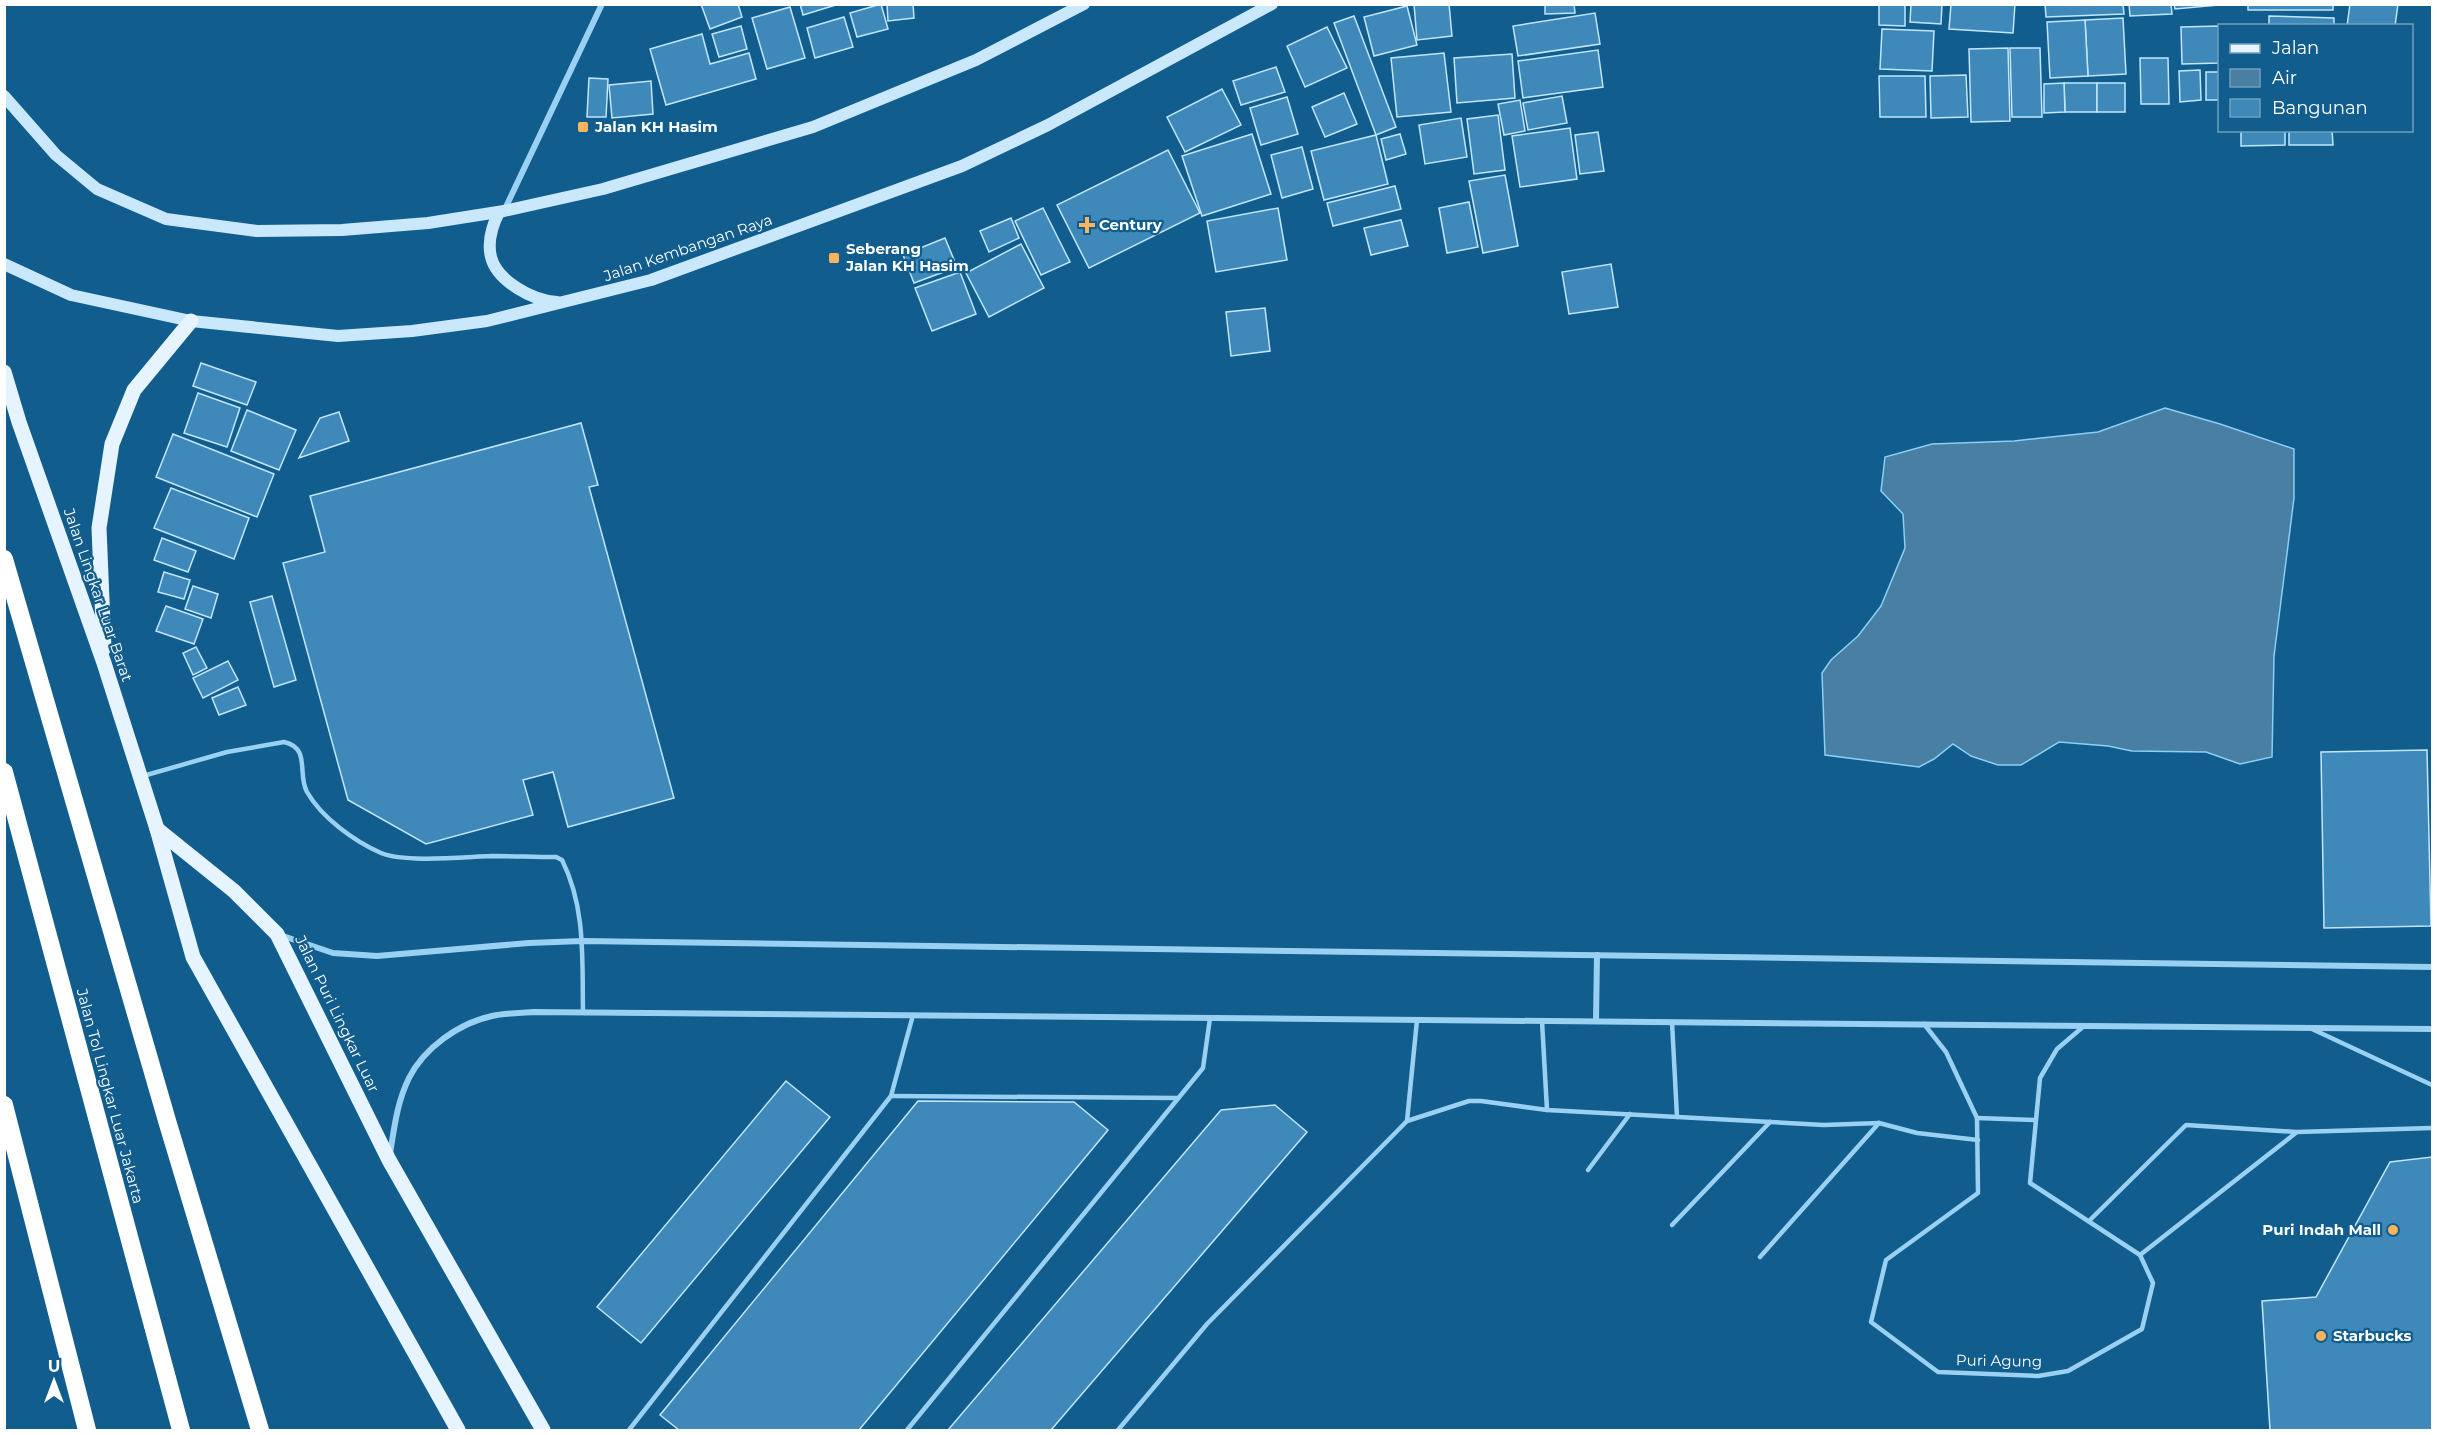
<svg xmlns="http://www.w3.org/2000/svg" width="2437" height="1435" font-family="Montserrat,sans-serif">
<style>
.water{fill:#487fa3;stroke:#8bcff6;stroke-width:1.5}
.building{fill:#3e89b9;stroke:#c1e6fd;stroke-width:1.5}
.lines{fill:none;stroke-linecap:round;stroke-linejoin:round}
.service{stroke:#9ad1f2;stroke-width:4.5}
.minor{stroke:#9ad1f2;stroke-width:6}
.secondary{stroke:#c9e8fc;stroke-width:12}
.primary{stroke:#e5f4ff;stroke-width:15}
.motorway{stroke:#fff;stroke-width:18}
.poi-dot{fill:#ffb45b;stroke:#115d8e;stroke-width:2}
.labels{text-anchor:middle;stroke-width:4.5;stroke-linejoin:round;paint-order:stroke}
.poi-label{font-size:15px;font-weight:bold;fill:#fff;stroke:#115d8e;text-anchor:start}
.street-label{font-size:15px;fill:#fff;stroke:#115d8e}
</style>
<rect width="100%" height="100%" fill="#115d8e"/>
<polygon class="water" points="2165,408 2220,424 2294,449 2294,498 2274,656 2272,757 2240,764 2206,752 2132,751 2108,746 2059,742 2021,765 1998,765 1971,756 1953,744 1934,759 1919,767 1825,755 1822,673 1831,660 1858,636 1881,606 1905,548 1903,514 1881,491 1885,457 1932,444 2014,441 2098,432"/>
<g class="building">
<polygon points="701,4 738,4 742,17 710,29"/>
<polygon points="800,4 839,4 803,15"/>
<polygon points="881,4 888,29 857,37 850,13"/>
<polygon points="887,4 913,4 914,18 888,21"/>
<polygon points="1414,4 1449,4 1452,36 1417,40"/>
<polygon points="1545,4 1574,4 1575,13 1545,14"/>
<polygon points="1879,4 1905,4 1905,26 1879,25"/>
<polygon points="1911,4 1942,4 1941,24 1910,22"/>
<polygon points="1951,4 2015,4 2013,33 1949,29"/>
<polygon points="2045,4 2123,4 2124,14 2046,17"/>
<polygon points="2129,4 2171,4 2172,14 2130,16"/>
<polygon points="2174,4 2230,4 2175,9"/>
<rect x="2248" y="4" width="85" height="6"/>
<polygon points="2350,4 2398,4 2395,26 2347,26"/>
<polygon points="1407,6 1417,45 1374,56 1364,17"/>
<polygon points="790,7 805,58 767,69 752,18"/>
<polygon points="1595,13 1600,44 1518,56 1513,26"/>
<polygon points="1354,16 1396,127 1376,135 1334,23"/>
<polygon points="2269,16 2334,18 2334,26 2269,26"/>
<polygon points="844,17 853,47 815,58 807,28"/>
<polygon points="2123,18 2126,74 2088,76 2085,20"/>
<polygon points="2085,20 2088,76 2050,78 2047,22"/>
<polygon points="741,26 747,49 719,57 712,34"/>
<polygon points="2220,26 2220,63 2182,64 2181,27"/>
<polygon points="1327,27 1347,68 1305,87 1287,46"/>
<polygon points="1882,29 1934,31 1932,71 1880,69"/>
<polygon points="702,34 710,64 749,53 756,79 666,105 650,49"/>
<polygon points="2008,48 2010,121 1971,122 1969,49"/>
<polygon points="2010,48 2040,48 2042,117 2012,117"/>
<polygon points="1598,50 1603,87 1523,98 1518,61"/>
<polygon points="1444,53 1451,112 1397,117 1391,58"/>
<polygon points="1512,54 1515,98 1457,103 1454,58"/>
<polygon points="2140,58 2168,58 2169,104 2141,104"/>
<polygon points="1276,67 1285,92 1241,105 1233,81"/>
<polygon points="2200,70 2201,100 2180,102 2179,71"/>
<rect x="2206" y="72" width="14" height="28"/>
<polygon points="1966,75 1968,117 1931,118 1930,76"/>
<polygon points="1879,76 1925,76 1926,117 1880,117"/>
<polygon points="589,78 608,79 606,117 587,117"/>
<polygon points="651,81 653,114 612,118 609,85"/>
<polygon points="2064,83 2097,83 2097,112 2065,112"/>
<polygon points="2064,83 2065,112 2044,113 2044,84"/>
<rect x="2097" y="83" width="28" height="29"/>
<polygon points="1222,89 1241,125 1185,152 1167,117"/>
<polygon points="1344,93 1357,124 1325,137 1312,107"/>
<polygon points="1562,96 1567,123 1528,130 1523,103"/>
<polygon points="1287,97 1298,134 1261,145 1250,108"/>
<polygon points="1520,100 1525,131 1504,135 1498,104"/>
<polygon points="1498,115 1505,170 1474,174 1467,119"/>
<polygon points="1461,118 1467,157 1425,164 1419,125"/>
<polygon points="1570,128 1577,179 1520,187 1512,136"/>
<polygon points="2241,130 2285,130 2285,145 2241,146"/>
<polygon points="2289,130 2332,130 2333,145 2289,145"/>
<polygon points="1598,132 1604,171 1580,174 1575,135"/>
<polygon points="1252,134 1271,194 1202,216 1182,156"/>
<polygon points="1400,134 1406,154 1386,160 1381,139"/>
<polygon points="1376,135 1388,184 1324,200 1311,151"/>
<polygon points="1302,147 1313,189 1282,198 1271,155"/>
<polygon points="1168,150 1200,213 1089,268 1057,205"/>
<polygon points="1505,175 1518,246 1483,253 1469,181"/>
<polygon points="1395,186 1401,209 1333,226 1327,203"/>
<polygon points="1469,202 1478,247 1447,253 1439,208"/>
<polygon points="1043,208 1070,262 1041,275 1015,221"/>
<polygon points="1278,208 1287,260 1216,272 1207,221"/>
<polygon points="1011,218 1019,238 989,252 980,231"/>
<polygon points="1401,220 1408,246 1371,255 1364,228"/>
<polygon points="945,238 957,267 914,283 903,255"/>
<polygon points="1021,244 1044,288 989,317 966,273"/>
<polygon points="1611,264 1618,307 1569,314 1562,272"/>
<polygon points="960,272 976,314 932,331 915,288"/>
<polygon points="1265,308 1270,351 1231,356 1226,312"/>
<polygon points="201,363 256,382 247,405 193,386"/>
<polygon points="198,393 240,408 227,447 184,433"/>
<polygon points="247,410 296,430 279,470 231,451"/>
<polygon points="339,412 349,441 299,458 320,418"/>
<polygon points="581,423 598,485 589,487 674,798 568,827 553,772 523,780 533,815 426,844 348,800 283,563 325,552 310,496"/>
<polygon points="173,434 274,474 257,517 156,477"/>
<polygon points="171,488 249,518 234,559 154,528"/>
<polygon points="162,538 196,551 188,572 154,560"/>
<polygon points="164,572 190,580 184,599 158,592"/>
<polygon points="193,586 218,594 211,618 185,609"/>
<polygon points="272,596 296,680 274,687 250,602"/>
<polygon points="166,606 203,619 194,644 156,631"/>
<polygon points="196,647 207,668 193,675 183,653"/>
<polygon points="228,661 238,680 203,698 193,678"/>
<polygon points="238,687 246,705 219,715 212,698"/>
<polygon points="2427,750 2431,926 2324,928 2321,752"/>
<polygon points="786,1081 830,1117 641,1343 597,1307"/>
<polygon points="918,1101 1074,1102 1108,1130 859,1430 679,1430 660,1415"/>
<polygon points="1275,1105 1307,1132 1051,1430 948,1430 1221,1110"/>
<polygon points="2432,1157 2432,1430 2270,1430 2262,1301 2316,1297 2390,1162"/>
</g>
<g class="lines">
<g class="service">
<path d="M143,776L227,752L284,742C311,748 297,774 307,792C322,818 354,841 381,853C406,863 463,857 491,856C513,856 534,857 556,857L562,860C586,908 582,959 583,1012"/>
<polyline points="1542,1021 1547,1110"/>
<polyline points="1672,1022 1677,1117"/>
<polyline points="1924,1024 1946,1052 1977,1118 1978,1193 1886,1260 1871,1322 1938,1372 2038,1376 2068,1371 2142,1329 2153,1283 2140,1255 2030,1183 2040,1078 2057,1049 2084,1026"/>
<polyline points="2312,1029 2432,1085"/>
<polyline points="891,1096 1178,1098"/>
<polyline points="1977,1118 2035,1120"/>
<polyline points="1407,1121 1417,1020"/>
<polyline points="1588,1170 1630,1114"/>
<polyline points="2089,1221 2186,1125 2296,1132"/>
<polyline points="1672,1225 1770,1122"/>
<polyline points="2140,1255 2297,1132 2432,1128"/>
<polyline points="1760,1257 1879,1123"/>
<polyline points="629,1430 891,1096 913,1015"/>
<polyline points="907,1430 1203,1068 1210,1018"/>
<polyline points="1118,1430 1207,1324 1407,1121 1469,1101 1481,1101 1547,1110 1824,1125 1879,1123 1917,1133 1978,1140"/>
</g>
<g class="minor">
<polyline points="504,211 602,4"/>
<polyline points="280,935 333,953 377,956 529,943 582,941 2432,967"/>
<polyline points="1596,1021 1597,955"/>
<path d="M390,1154C394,1129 397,1102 409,1078C424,1048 459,1023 492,1016C505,1013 520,1013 533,1012L2432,1029"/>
</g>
<g class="secondary">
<polyline points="4,96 56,155 97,189 166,219 257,231 342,230 428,223 504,211 603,189 813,127 976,60 1084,4"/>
<path d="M499,212C492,226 487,241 491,257C497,281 533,301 557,302"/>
<polyline points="4,264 71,295 191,321 338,336 412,331 487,321 651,280 962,166 1048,125 1272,4"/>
</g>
<g class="primary">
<polyline points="4,372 19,422 104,663 157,829 193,957 458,1430"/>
<polyline points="104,648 99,528 112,444 134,390 191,321"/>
<polyline points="157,829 234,891 277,934 389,1160 543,1430"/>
</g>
<g class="motorway">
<polyline points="4,559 168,1124 260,1430"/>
<polyline points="4,772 181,1430"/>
<polyline points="4,1105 87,1430"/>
</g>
</g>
<g class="poi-dot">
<rect x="577" y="121" width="12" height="12" rx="3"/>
<path d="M1084 216h6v6h6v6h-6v6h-6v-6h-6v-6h6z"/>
<rect x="828" y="252" width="12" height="12" rx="3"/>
<circle cx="2393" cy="1230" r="6"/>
<circle cx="2321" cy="1336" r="6"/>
</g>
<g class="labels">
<g class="poi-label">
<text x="595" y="132">Jalan KH Hasim</text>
<text x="1099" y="230">Century</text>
<text x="846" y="254">Seberang<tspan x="846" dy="17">Jalan KH Hasim</tspan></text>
<text x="2381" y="1235" text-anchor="end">Puri Indah Mall</text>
<text x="2333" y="1341">Starbucks</text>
</g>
<g class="street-label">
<text transform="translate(688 248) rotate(-19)" y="5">Jalan Kembangan Raya</text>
<text transform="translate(98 595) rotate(71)" y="5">Jalan Lingkar Luar Barat</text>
<text transform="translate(337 1014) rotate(64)" y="5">Jalan Puri Lingkar Luar</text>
<text transform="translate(110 1096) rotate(75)" y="5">Jalan Tol Lingkar Luar Jakarta</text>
<text transform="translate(1999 1361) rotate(1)" y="5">Puri Agung</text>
</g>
</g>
<rect width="2437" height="1435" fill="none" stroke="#ffffff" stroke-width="12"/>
<rect x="2218" y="24" width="195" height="108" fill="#115d8e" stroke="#709ebb" stroke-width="1.5"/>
<rect x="2230" y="44" width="30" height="9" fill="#e5f4ff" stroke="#709ebb" stroke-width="1.5"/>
<text x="2272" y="54" font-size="18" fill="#ffffff">Jalan</text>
<rect x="2230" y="69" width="30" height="18" fill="#487fa3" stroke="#709ebb" stroke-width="1.5"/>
<text x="2272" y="84" font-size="18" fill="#ffffff">Air</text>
<rect x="2230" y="99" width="30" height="18" fill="#3e89b9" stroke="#709ebb" stroke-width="1.5"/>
<text x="2272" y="114" font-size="18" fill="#ffffff">Bangunan</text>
<g transform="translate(54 1381)" stroke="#115d8e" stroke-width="4.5" paint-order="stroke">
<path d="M0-4.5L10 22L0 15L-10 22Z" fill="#ffffff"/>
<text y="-9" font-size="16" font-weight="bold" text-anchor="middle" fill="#ffffff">U</text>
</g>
</svg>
